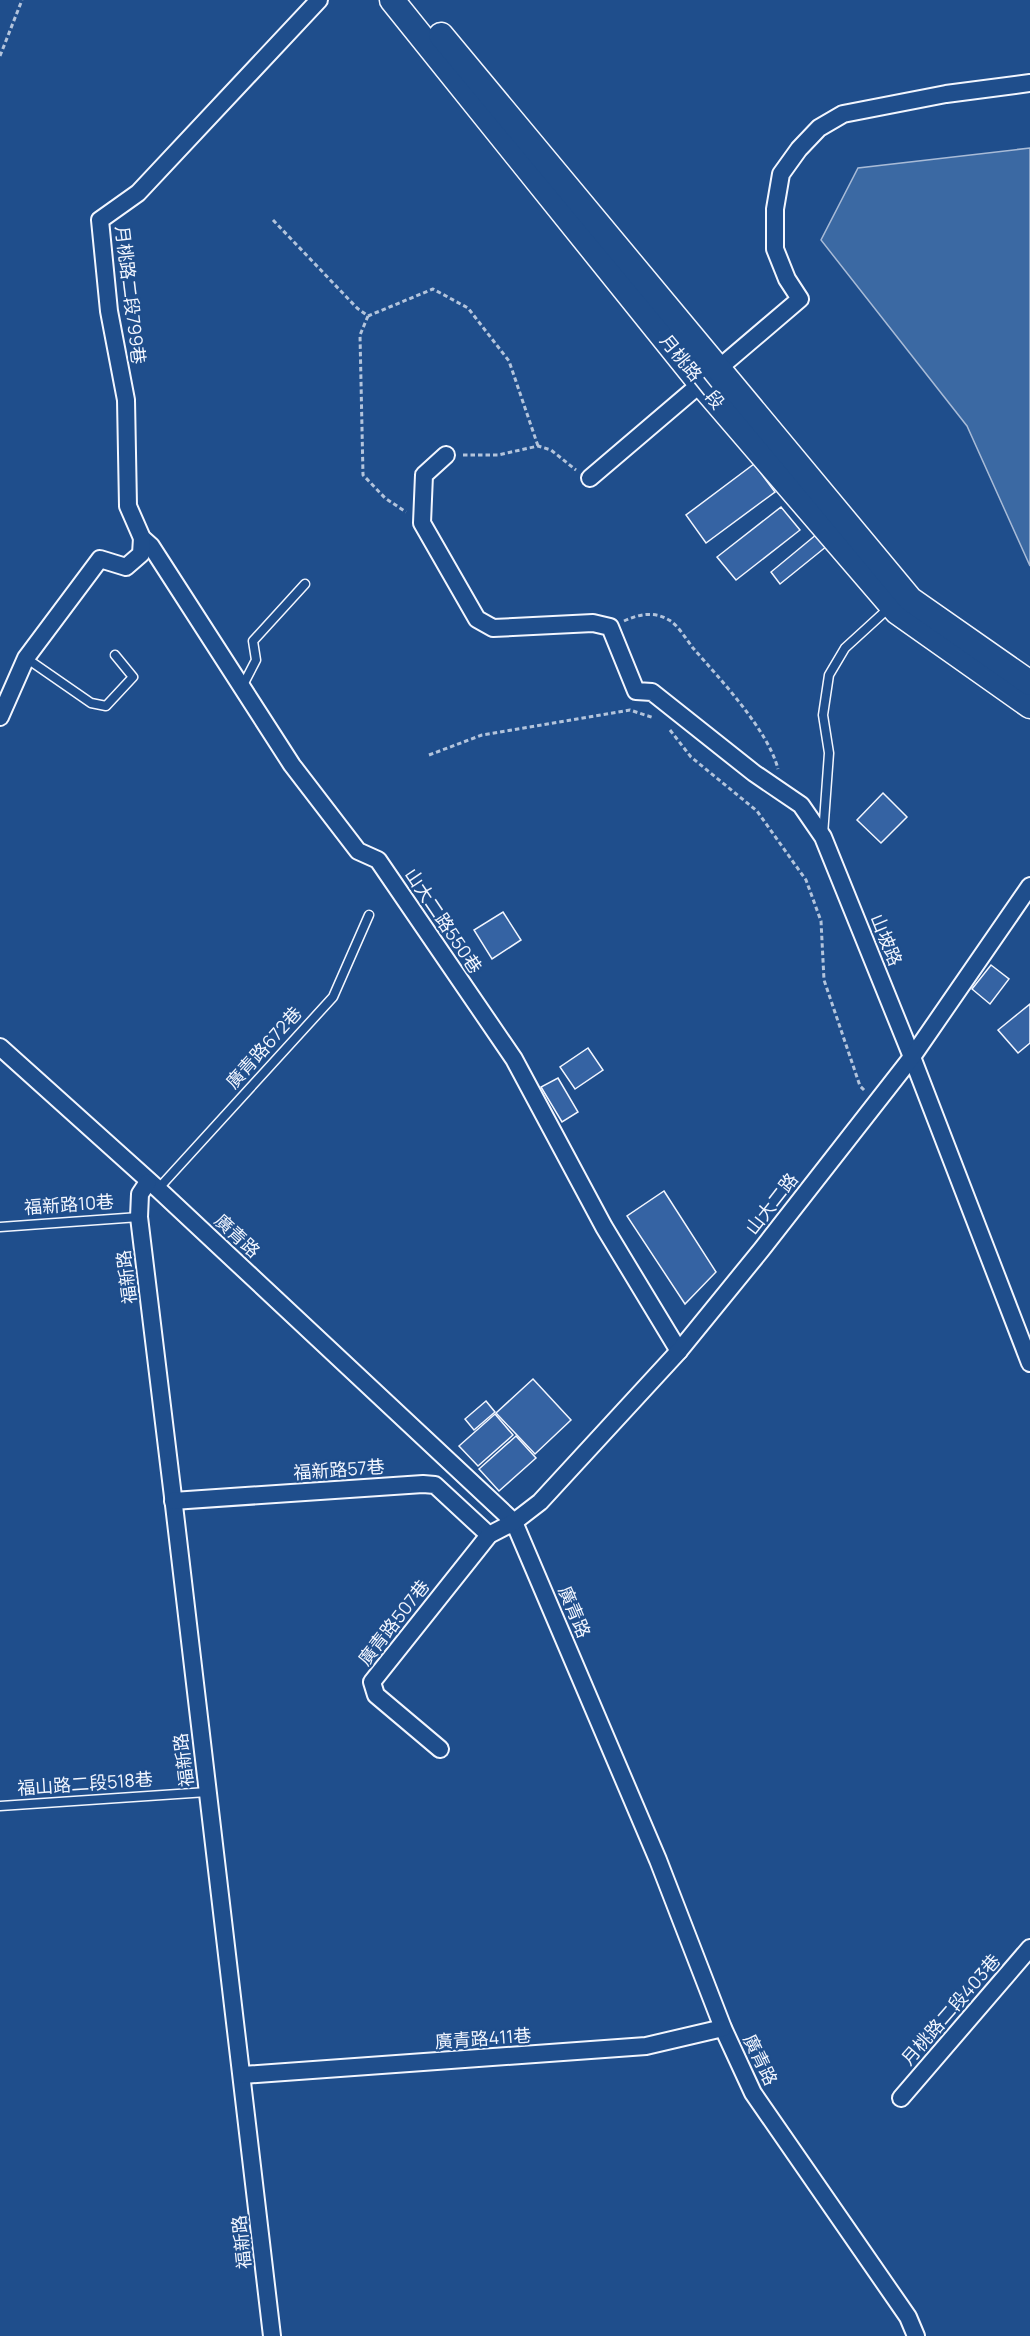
<svg xmlns="http://www.w3.org/2000/svg" width="1030" height="2336" font-family="Manrope,'Noto Sans TC',sans-serif">
<style>
.water{fill:#3b69a3;stroke:#a8bbd7;stroke-width:1.5}
.building{fill:#3563a3;stroke:#f2f6ff;stroke-width:1.5}
.lines{fill:none;stroke-linecap:round;stroke-linejoin:round}
.lane-casing{stroke:#f2f6ff;stroke-width:11}
.street-casing{stroke:#f2f6ff;stroke-width:20}
.secondary-casing{stroke:#f2f6ff;stroke-width:27}
.path{stroke:#b3c4dc;stroke-width:3;stroke-dasharray:4.5 3;stroke-linecap:butt}
.lane{stroke:#1f4e8c;stroke-width:8}
.street{stroke:#1f4e8c;stroke-width:16}
.secondary{stroke:#1f4e8c;stroke-width:24}
.labels{text-anchor:middle;stroke-width:4.5;stroke-linejoin:round;paint-order:stroke}
.street-label{font-size:18px;fill:#f2f6ff;stroke:#1f4e8c}
</style>
<rect width="100%" height="100%" fill="#1f4e8c"/>
<polygon class="water" points="1030,148 1030,566 967,426 821,240 858,168"/>
<g class="building">
<polygon points="754,464 775,492 706,543 686,515"/>
<polygon points="781,507 800,530 736,580 717,557"/>
<polygon points="817,534 827,546 780,584 771,572"/>
<polygon points="883,793 907,817 881,843 857,820"/>
<polygon points="503,912 521,940 492,959 474,930"/>
<polygon points="991,965 1009,979 990,1004 972,989"/>
<polygon points="1030,1004 1030,1043 1018,1053 998,1030"/>
<polygon points="588,1048 603,1070 575,1089 560,1067"/>
<polygon points="558,1078 578,1112 562,1122 541,1087"/>
<polygon points="664,1191 716,1272 685,1304 627,1216"/>
<polygon points="533,1379 571,1420 535,1454 496,1413"/>
<polygon points="486,1401 495,1412 474,1430 465,1419"/>
<polygon points="495,1414 513,1435 478,1466 459,1446"/>
<polygon points="516,1436 536,1458 499,1491 479,1469"/>
</g>
<g class="lines">
<g class="lane-casing">
<g id="lane">
<polyline points="26,658 91,703 106,706 133,677 115,655"/>
<polyline points="242,687 256,660 253,641 305,584"/>
<polyline points="823,835 829,753 823,715 829,675 845,648 891,606"/>
<polyline points="158,1189 333,997 369,915"/>
<polyline points="0,1227 139,1217"/>
<polyline points="0,1806 207,1792"/>
</g>
</g>
<g class="street-casing">
<g id="street">
<polyline points="319,0 138,193 100,220 109,311 126,400 128,506 142,538 151,546 292,765 358,851 378,860 514,1059 604,1227 679,1351"/>
<polyline points="446,455 424,475 422,523 477,619 493,628 593,623 610,627 636,691 652,692 754,773 801,805 823,837 912,1057 1030,1363"/>
<polyline points="590,478 800,299 787,279 775,249 775,209 781,174 799,149 819,128 843,114 946,94 1030,83"/>
<polyline points="0,717 26,658 100,559 126,567 141,554 142,538"/>
<polyline points="0,1047 158,1189 514,1522 658,1860 723,2028 753,2093 908,2317 916,2336"/>
<path d="M148,1182L140,1194L139,1217C184,1590 231,1963 272,2336"/>
<polyline points="173,1501 423,1484 435,1485 489,1535"/>
<polyline points="440,1749 376,1695 372,1682 489,1535 514,1522 540,1502 679,1351 762,1249 912,1057 1030,886"/>
<polyline points="243,2075 646,2046 723,2028"/>
<polyline points="901,2098 1030,1948"/>
</g>
</g>
<g class="secondary-casing">
<g id="secondary">
<polyline points="392,0 700,383 897,612 1030,706"/>
<polyline points="441,35 910,599 1030,683"/>
</g>
</g>
<g class="path">
<polyline points="0,56 22,0"/>
<polyline points="273,220 357,308 368,316 433,289 468,308 509,361 538,446"/>
<polyline points="368,316 360,335 363,475 385,498 406,512"/>
<polyline points="463,455 498,455 538,446 551,450 576,470"/>
<path d="M624,621C639,614 654,611 669,620C678,625 686,639 693,648C720,679 768,730 778,769"/>
<polyline points="670,730 691,757 757,811 806,880 821,921 824,980 860,1086 865,1091"/>
<polyline points="429,755 482,735 630,710 654,718"/>
</g>
<use href="#lane" class="lane"/>
<use href="#street" class="street"/>
<use href="#secondary" class="secondary"/>
</g>
<g class="labels">
<g class="street-label">
<text transform="translate(130 295) rotate(83)" y="6">月桃路二段799巷</text>
<text transform="translate(692 372) rotate(51)" y="6">月桃路二段</text>
<text transform="translate(443 921) rotate(56)" y="6">山大二路550巷</text>
<text transform="translate(886 940) rotate(68)" y="6">山坡路</text>
<text transform="translate(264 1048) rotate(-48)" y="6">廣青路672巷</text>
<text transform="translate(772 1204) rotate(-52)" y="6">山大二路</text>
<text transform="translate(69 1205) rotate(-4)" y="6">福新路10巷</text>
<text transform="translate(237 1236) rotate(43)" y="6">廣青路</text>
<text transform="translate(127 1277) rotate(-97)" y="6">福新路</text>
<text transform="translate(339 1470) rotate(-4)" y="6">福新路57巷</text>
<text transform="translate(574 1612) rotate(67)" y="6">廣青路</text>
<text transform="translate(394 1623) rotate(-52)" y="6">廣青路507巷</text>
<text transform="translate(184 1760) rotate(-97)" y="6">福新路</text>
<text transform="translate(85 1784) rotate(-4)" y="6">福山路二段518巷</text>
<text transform="translate(951 2010) rotate(-49)" y="6">月桃路二段403巷</text>
<text transform="translate(483 2039) rotate(-4)" y="6">廣青路411巷</text>
<text transform="translate(760 2060) rotate(64)" y="6">廣青路</text>
<text transform="translate(242 2242) rotate(-96)" y="6">福新路</text>
</g>
</g>
</svg>
